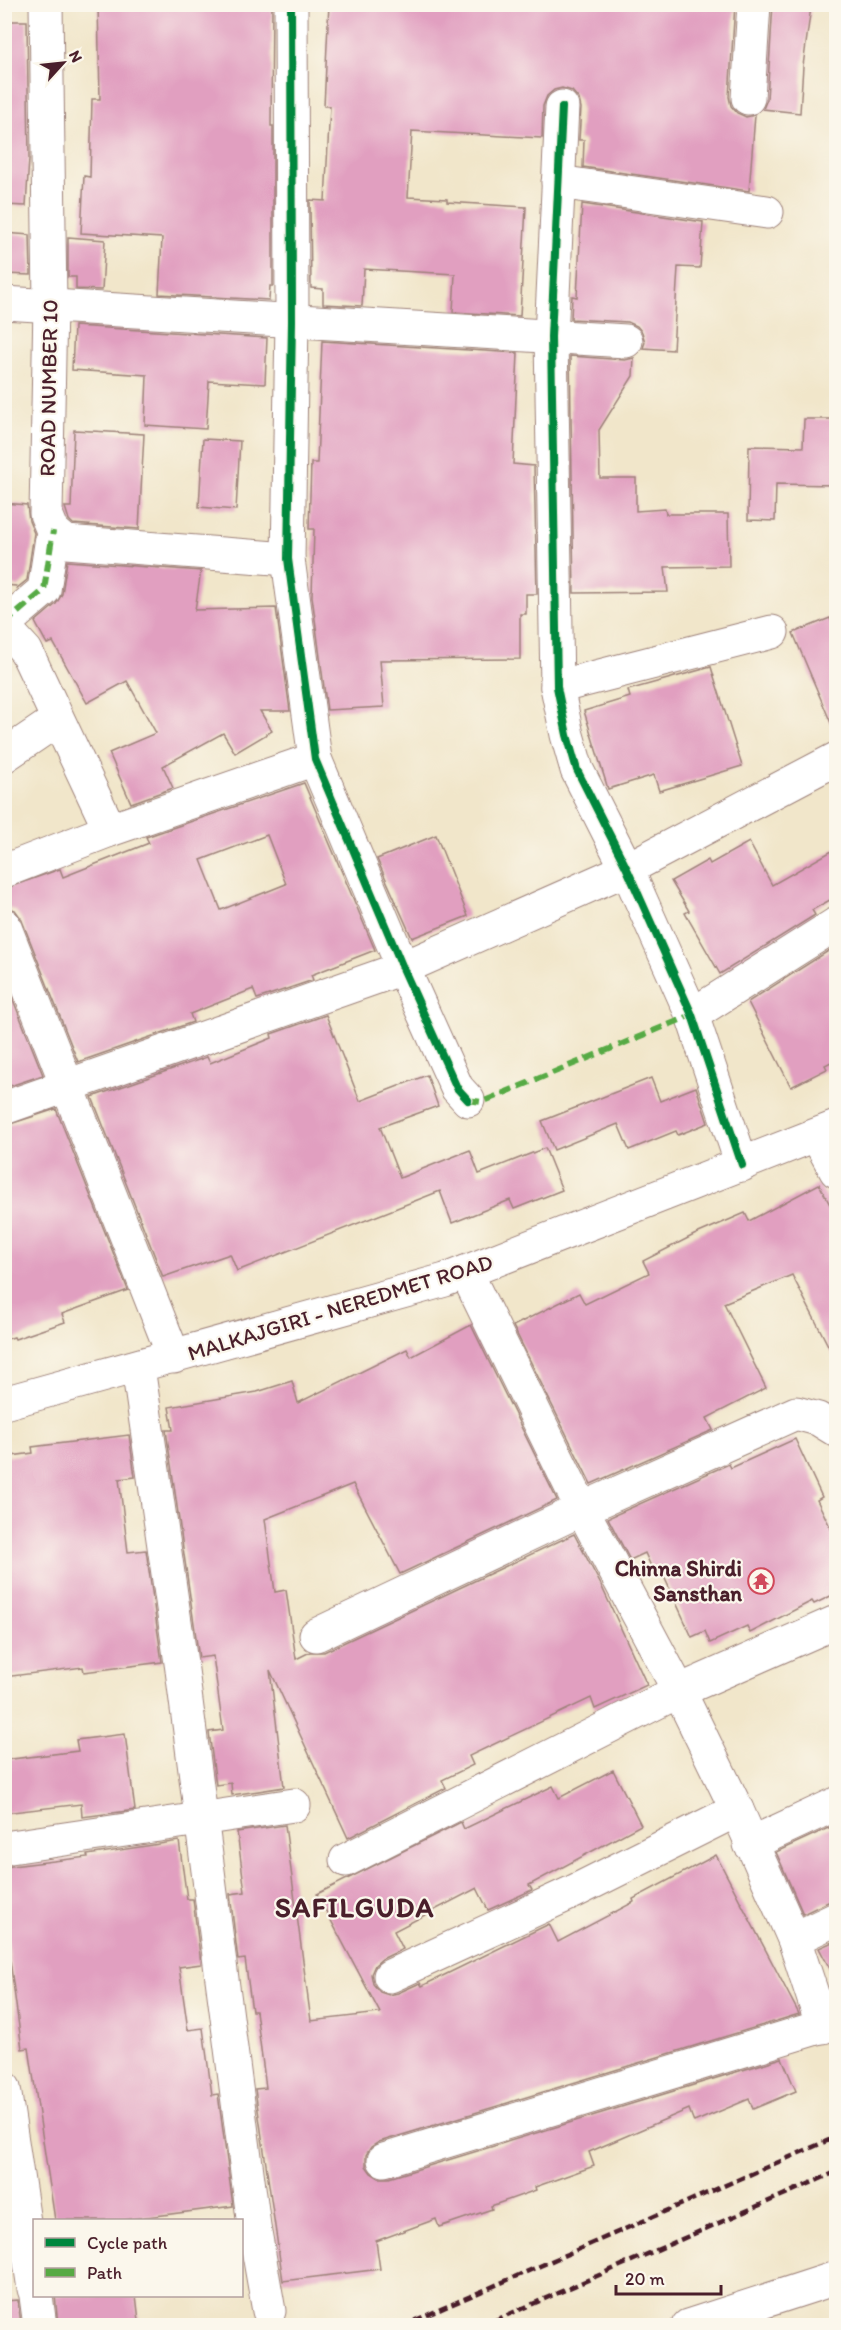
<svg xmlns="http://www.w3.org/2000/svg" width="841" height="2330" font-family="Itim,sans-serif">
<style>
.building{fill:#e19fc0;fill-rule:evenodd}
.lines{fill:none;stroke-linecap:round;stroke-linejoin:round}
.minor-casing{stroke:#9e827a;stroke-width:35}
.secondary-casing{stroke:#9e827a;stroke-width:35}
.minor{stroke:#fff;stroke-width:33}
.secondary{stroke:#fff;stroke-width:33}
.rail{stroke:#4a1f2b;stroke-width:4.5;stroke-dasharray:9 4.5;stroke-linecap:butt}
.quiet{stroke:#57aa44;stroke-width:6;stroke-dasharray:12 6;stroke-linecap:butt}
.cycleway-casing{stroke:#fbf7ec;stroke-width:11}
.cycleway{stroke:#00873e;stroke-width:8}
.labels{text-anchor:middle;stroke-width:4.5;stroke-linejoin:round;paint-order:stroke}
.street-label{font-size:22px;fill:#4a1f2b;stroke:#fbf7ec}
.poi-label{font-size:22px;font-weight:bold;fill:#4a1f2b;stroke:#fbf7ec;text-anchor:end}
.district-label{font-size:28px;font-weight:bold;letter-spacing:1.5px;fill:#4a1f2b;stroke:#fbf7ec}
</style>
<rect width="100%" height="100%" fill="#fbf7ec"/>
<filter id="ink" filterUnits="userSpaceOnUse"><feTurbulence type="fractalNoise" baseFrequency=".0167" numOctaves="2"/><feDisplacementMap in="SourceGraphic" scale="12" xChannelSelector="R" yChannelSelector="G"/><feConvolveMatrix kernelMatrix="1 2 1 2 8 2 1 2 1" color-interpolation-filters="sRGB"/></filter>
<filter id="wash" filterUnits="userSpaceOnUse"><feTurbulence type="fractalNoise" baseFrequency=".008" numOctaves="4" result="noise"/><feDisplacementMap in="SourceGraphic" scale="24" xChannelSelector="R" yChannelSelector="G"/><feGaussianBlur stdDeviation="1.35" result="paint"/><feColorMatrix in="noise" values="0 0 0 0 0 0 0 0 0 0 0 0 0 0 0 0 0 1.4 0 .05"/><feComposite in="paint" operator="in"/></filter>
<g filter="url(#wash)">
<rect width="100%" height="100%" fill="#f1e6ca"/>
<g id="blocks">
<g class="building">
<polygon points="98,4 272,4 271,126 273,126 273,286 270,286 269,300 159,294 162,238 81,233 84,176 90,177 92,99 100,99"/>
<polygon points="329,4 735,4 729,97 731,106 737,113 746,117 755,115 749,191 583,167 584,140 579,140 581,108 579,99 572,91 562,88 554,90 547,96 543,106 542,138 412,131 408,197 447,199 447,202 526,207 520,316 453,312 455,274 364,269 362,306 323,304 323,289 311,288 310,200 325,201 330,106 324,106"/>
<polygon points="773,4 811,7 803,66 800,113 763,109 767,99"/>
<polygon points="4,21 27,21 29,159 26,206 4,205"/>
<polygon points="582,204 703,222 700,268 678,267 673,350 643,348 645,342 642,332 637,326 628,322 571,319 572,296 577,297"/>
<polygon points="4,233 30,235 31,275 4,274"/>
<polygon points="68,237 105,240 102,290 76,289 76,277 68,277"/>
<polygon points="74,326 267,338 265,384 209,381 206,429 145,425 147,375 72,370"/>
<polygon points="322,341 518,353 513,464 534,466 537,594 526,594 526,614 520,614 520,659 380,660 384,707 327,710 312,596 314,529 309,529 311,463 317,463"/>
<polygon points="570,356 625,360 634,358 633,376 599,430 600,478 636,478 636,511 665,509 666,514 728,514 729,566 665,567 668,592 574,593"/>
<polygon points="804,419 837,419 837,485 776,484 775,521 748,520 749,446 803,447"/>
<polygon points="74,430 144,434 139,529 73,524 69,520 65,507 71,507"/>
<polygon points="203,439 240,441 236,510 199,507"/>
<polygon points="4,503 27,505 29,521 34,533 27,580 17,588 16,586 4,585"/>
<polygon points="67,561 201,571 195,610 276,608 290,711 260,711 272,731 235,753 223,733 163,766 173,788 131,803 109,753 156,733 127,681 87,703 53,642 47,644 35,622 56,604 62,594"/>
<polygon points="830,618 837,634 836,735 793,633"/>
<polygon points="711,667 742,766 659,791 654,775 608,789 584,711 630,697 628,690"/>
<path d="M304,783L375,950L311,975L313,980L257,999L253,989L190,1014L193,1022L78,1062L21,918L15,910L4,907V889L60,869L63,877L149,843L146,837ZM267,835L286,884L221,910L201,860Z"/>
<polygon points="436,835 468,916 412,938 377,859"/>
<polygon points="749,842 772,885 837,848 837,896 812,910 815,915 720,974 685,913 689,911 671,881 708,860 710,864"/>
<polygon points="833,948 837,953 837,1059 825,1065 827,1069 791,1087 748,1002"/>
<polygon points="4,977 43,1075 4,1088"/>
<polygon points="326,1015 360,1101 427,1075 438,1106 380,1127 400,1178 470,1150 479,1174 545,1148 562,1190 514,1209 510,1200 452,1223 440,1191 237,1271 230,1254 163,1277 92,1097 207,1057 210,1063 272,1038 271,1034"/>
<polygon points="651,1078 660,1101 696,1087 708,1123 678,1135 676,1131 629,1150 618,1124 554,1150 542,1121"/>
<polygon points="56,1109 128,1290 62,1314 65,1322 15,1339 14,1337 4,1340 4,1126"/>
<polygon points="819,1184 837,1218 837,1363 792,1275 724,1303 766,1388 707,1418 713,1430 591,1484 513,1326 579,1293 585,1304 649,1273 643,1261 694,1235 745,1213 749,1221"/>
<polygon points="471,1325 557,1500 400,1574 353,1484 265,1519 275,1592 286,1590 296,1659 310,1652 324,1652 574,1534 601,1585 647,1685 595,1709 591,1698 469,1756 473,1765 442,1780 446,1788 348,1838 270,1670 284,1787 232,1795 231,1783 216,1785 209,1732 223,1730 213,1656 199,1658 166,1430 173,1430 169,1407 257,1392 292,1381 298,1403 407,1349 411,1357"/>
<polygon points="129,1435 135,1477 119,1479 128,1552 146,1550 162,1662 84,1672 83,1667 4,1677 4,1457 33,1453 32,1447"/>
<polygon points="795,1439 822,1497 817,1500 837,1541 837,1593 814,1604 812,1601 750,1633 747,1626 710,1643 705,1631 692,1637 660,1568 653,1571 645,1553 630,1560 608,1518 729,1464 731,1468"/>
<polygon points="125,1734 135,1810 82,1817 81,1804 4,1813 4,1760 78,1751 76,1740"/>
<polygon points="613,1770 641,1825 529,1885 532,1890 488,1910 477,1888 394,1931 403,1949 382,1959 375,1965 371,1974 373,1984 380,1992 389,1995 398,1993 420,1983 422,1986 549,1924 558,1942 634,1902 633,1899 716,1855 799,2014 379,2142 371,2147 366,2155 366,2166 371,2173 379,2178 389,2178 782,2058 796,2091 753,2109 749,2099 694,2122 689,2109 589,2152 594,2166 535,2187 536,2190 491,2206 492,2209 439,2227 436,2219 376,2241 380,2269 283,2281 255,2089 266,2088 256,2011 252,2011 245,1959 238,1960 230,1894 245,1892 237,1832 285,1825 311,2021 380,2013 317,1894 461,1822 464,1829 553,1786 559,1798"/>
<polygon points="837,1824 837,1900 828,1902 803,1914 776,1852"/>
<polygon points="179,1841 187,1899 193,1899 201,1964 179,1967 188,2030 203,2028 212,2095 218,2094 233,2206 124,2220 55,2220 29,2048 22,2049 4,1916 4,1867 88,1857 87,1855"/>
<polygon points="837,1940 837,1982 819,1948"/>
<polygon points="55,2295 136,2295 139,2321 104,2325 58,2325"/>
<polygon points="18,2300 21,2325 4,2325 4,2301"/>
</g>
</g>
</g>
<g filter="url(#ink)">
<use href="#blocks" fill-opacity="0" stroke="#9e827a" stroke-width="1.5"/>
<g class="lines">
<g class="minor-casing">
<g id="minor">
<polyline points="46,4 50,304 46,514 53,531 66,542 288,559"/>
<polyline points="291,4 292,321 288,559 315,759 403,968 457,1088 468,1100"/>
<polyline points="748,98 754,4"/>
<polyline points="562,107 551,337 557,687 567,735 577,770 627,869 692,1015 742,1165"/>
<polyline points="558,182 767,212"/>
<polyline points="4,303 626,341"/>
<polyline points="4,624 44,590 53,531"/>
<polyline points="4,627 26,651 110,830"/>
<polyline points="557,687 772,632"/>
<polyline points="4,756 57,720"/>
<polyline points="4,871 110,830 315,759"/>
<polyline points="4,925 174,1357"/>
<polyline points="692,1015 836,924"/>
<polyline points="4,1108 403,968 627,869 836,759"/>
<polyline points="817,1136 836,1171"/>
<polyline points="466,1272 582,1509 679,1691 737,1810 794,1939 823,2027"/>
<polyline points="138,1367 182,1670 254,2226 269,2311"/>
<polyline points="316,1635 582,1509 796,1413 818,1419 836,1430"/>
<polyline points="750,1844 836,1804"/>
<polyline points="4,1848 294,1805"/>
<polyline points="346,1860 679,1691 836,1622"/>
<polyline points="794,1939 836,1919"/>
<polyline points="390,1976 573,1892 737,1810"/>
<polyline points="4,2088 34,2289"/>
<polyline points="384,2160 836,2022"/>
<polyline points="36,2296 40,2326"/>
<polyline points="688,2326 836,2278"/>
</g>
</g>
<g class="secondary-casing">
<polyline id="secondary" points="4,1403 445,1280 836,1127"/>
</g>
<use href="#minor" class="minor"/>
<use href="#secondary" class="secondary"/>
<g class="rail">
<polyline points="402,2326 836,2137"/>
<polyline points="482,2326 836,2172"/>
</g>
<g class="quiet">
<polyline points="4,624 44,590 53,531"/>
<polyline points="468,1100 482,1102 692,1015"/>
</g>
<g class="cycleway-casing">
<g id="cycleway">
<polyline points="291,4 292,321 288,559 315,759 403,968 457,1088 468,1100"/>
<polyline points="562,107 551,337 557,687 567,735 577,770 627,869 692,1015 742,1165"/>
</g>
</g>
<use href="#cycleway" class="cycleway"/>
</g>
</g>
<defs>
<g id="temple-ring" transform="scale(1.35)"><circle r="9.5" fill="#fbf7ec" stroke="#d1495b" stroke-width="1.5"/><path d="M0-6L5-2H3V0L6.5 2.5H4V6H1.5V3h-3V6H-4V2.5H-6.5L-3 0V-2H-5Z" fill="#d1495b"/></g>
</defs>
<g fill-rule="evenodd">
<use href="#temple-ring" x="761" y="1581"/>
</g>
<g class="labels">
<g class="street-label">
<text transform="translate(48 388) rotate(-89)" y="8">ROAD NUMBER 10</text>
<text transform="translate(340 1307) rotate(-17)" y="8">MALKAJGIRI - NEREDMET ROAD</text>
</g>
<g class="poi-label">
<text x="742" y="1576">Chinna Shirdi<tspan x="742" dy="25">Sansthan</tspan></text>
</g>
<g class="district-label">
<text x="355" y="1917">SAFILGUDA</text>
</g>
</g>
<rect width="841" height="2330" fill="none" stroke="#fbf7ec" stroke-width="24"/>
<rect x="33" y="2219" width="210" height="78" fill="#fbf7ec" stroke="#b4a19f" stroke-width="1.5"/>
<rect x="45" y="2238" width="30" height="9" fill="#00873e" stroke="#b4a19f" stroke-width="1.5"/>
<text x="87" y="2249" font-size="18" fill="#4a1f2b">Cycle path</text>
<rect x="45" y="2268" width="30" height="9" fill="#57aa44" stroke="#b4a19f" stroke-width="1.5"/>
<text x="87" y="2279" font-size="18" fill="#4a1f2b">Path</text>
<g transform="translate(63 63) rotate(63)" stroke="#fbf7ec" stroke-width="4.5" paint-order="stroke">
<path d="M0-4.5L10 22L0 15L-10 22Z" fill="#4a1f2b"/>
<text y="-9" font-size="16" font-weight="bold" text-anchor="middle" fill="#4a1f2b">N</text>
</g>
<path d="M616 2285v9h105v-9" fill="none" stroke="#4a1f2b" stroke-width="3"/>
<text x="625" y="2285" font-size="18" fill="#4a1f2b" stroke="#fbf7ec" stroke-width="4.5" paint-order="stroke">20 m</text>
</svg>
